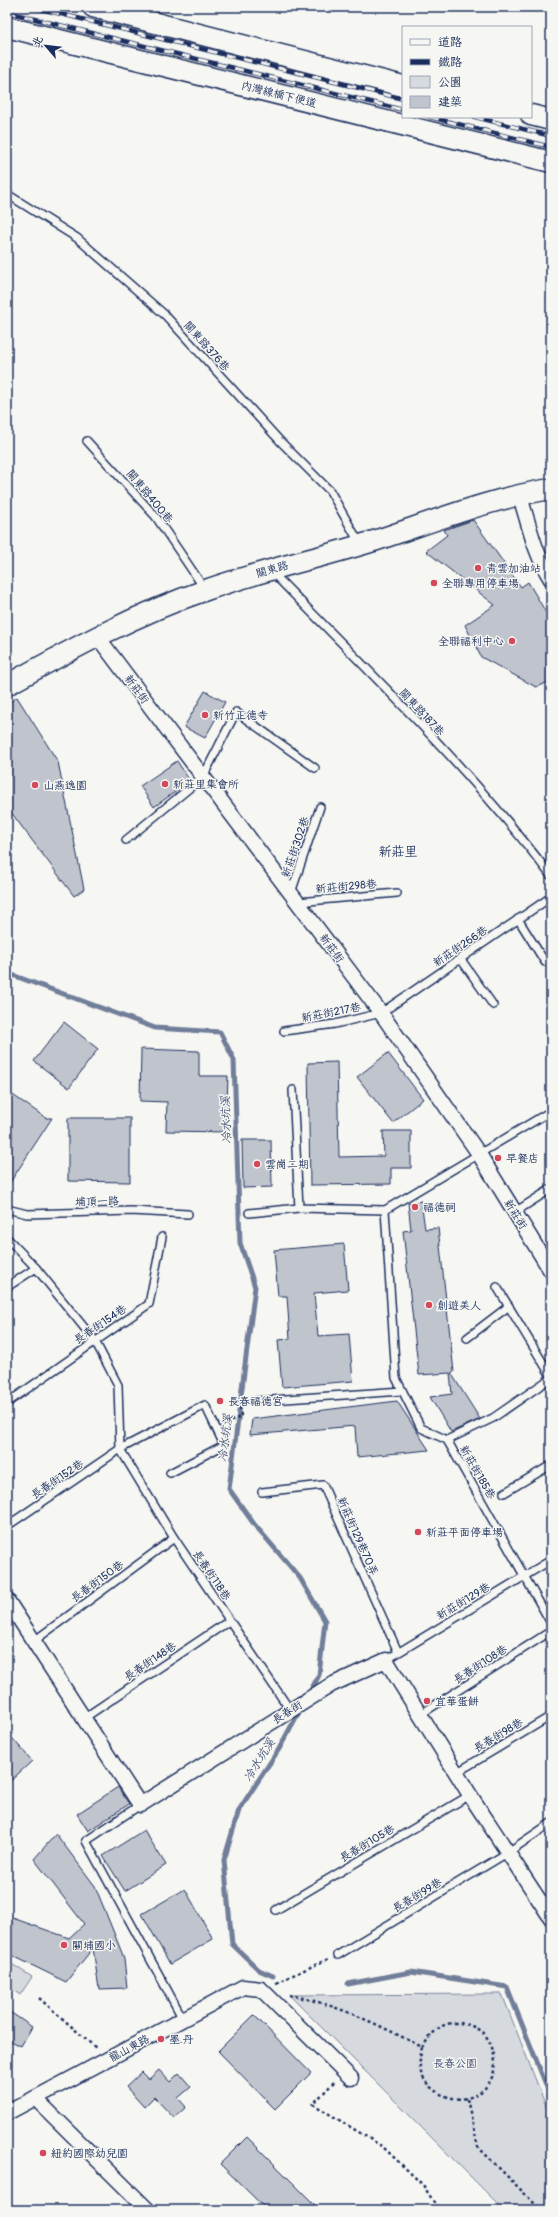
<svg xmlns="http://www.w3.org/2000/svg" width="558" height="2217" font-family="Pangolin,'LXGW WenKai TC',sans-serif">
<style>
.green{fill:#d6d9dd;stroke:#78849e}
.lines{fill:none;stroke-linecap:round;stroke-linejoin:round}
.stream{stroke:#717e99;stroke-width:5}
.building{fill:#c0c4cd;stroke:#1b2f5e}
.lane-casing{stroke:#1b2f5e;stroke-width:10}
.street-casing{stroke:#1b2f5e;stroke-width:17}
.secondary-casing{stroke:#1b2f5e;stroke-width:23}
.path{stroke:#1b2f5e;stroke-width:2.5;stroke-dasharray:3 3;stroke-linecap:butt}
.lane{stroke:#f6f6f2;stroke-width:7}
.street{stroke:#f6f6f2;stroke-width:14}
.secondary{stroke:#f6f6f2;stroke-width:20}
.rail-casing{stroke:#1b2f5e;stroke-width:4.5}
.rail{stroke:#f6f6f2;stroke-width:3;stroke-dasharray:9;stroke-linecap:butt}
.poi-dot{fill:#d1495b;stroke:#f6f6f2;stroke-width:1.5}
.labels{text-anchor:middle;stroke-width:3;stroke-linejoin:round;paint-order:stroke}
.street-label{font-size:11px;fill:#1b2f5e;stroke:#f6f6f2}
.poi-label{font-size:11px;fill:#1b2f5e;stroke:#f6f6f2;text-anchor:start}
.park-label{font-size:11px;fill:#405177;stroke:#f6f6f2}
.water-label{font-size:12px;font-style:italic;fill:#46567b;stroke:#f6f6f2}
.quarter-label{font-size:13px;fill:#1b2f5e;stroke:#f6f6f2}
</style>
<rect width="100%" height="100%" fill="#f6f6f2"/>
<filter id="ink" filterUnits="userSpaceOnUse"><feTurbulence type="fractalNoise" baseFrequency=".025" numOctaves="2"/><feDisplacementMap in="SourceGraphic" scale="8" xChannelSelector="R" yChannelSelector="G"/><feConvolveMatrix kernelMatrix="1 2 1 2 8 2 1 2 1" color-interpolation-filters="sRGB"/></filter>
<g filter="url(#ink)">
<g class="green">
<polygon points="7,1961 32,1977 20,1995 7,1986"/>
<polygon points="502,1994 551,2119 551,2210 504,2210 289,1995"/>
</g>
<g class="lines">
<g class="stream">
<polyline points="7,973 155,1028 220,1032 234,1060 240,1243 255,1287 229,1489 254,1524 300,1578 325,1621 319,1675 309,1694"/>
<polyline points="273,1976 259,1970 232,1944 224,1860 239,1810 279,1749 301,1708"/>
<polyline points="348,1984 411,1972 507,1987 551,2097"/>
</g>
</g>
<g class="building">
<polygon points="473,520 521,587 528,582 551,621 551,681 536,687 481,657 465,625 495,605 426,551 447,535 444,530"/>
<polygon points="205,691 225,702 205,738 184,727"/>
<polygon points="17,697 58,762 84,889 74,896 7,807 7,704"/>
<polygon points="177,761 190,781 154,807 140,786"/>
<polygon points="64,1022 98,1049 69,1088 34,1061"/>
<polygon points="141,1049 199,1051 199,1076 228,1076 226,1132 166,1131 167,1102 140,1101"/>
<polygon points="388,1053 423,1099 393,1123 357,1077"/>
<polygon points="337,1062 339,1157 384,1156 383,1131 411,1131 411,1168 391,1168 391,1184 310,1185 308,1063"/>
<polygon points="7,1091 46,1118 52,1118 7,1187"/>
<polygon points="68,1118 130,1118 130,1182 68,1181"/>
<polygon points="242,1140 271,1140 272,1187 243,1188"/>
<polygon points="421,1201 425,1229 438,1228 454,1372 451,1373 480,1419 451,1432 430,1397 452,1394 450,1373 419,1375 403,1231 411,1230 408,1203"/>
<polygon points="344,1244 348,1290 314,1293 318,1336 349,1334 353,1381 282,1387 278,1340 290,1339 287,1296 278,1296 274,1250"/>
<polygon points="397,1401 429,1450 357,1457 355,1426 250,1435 252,1419"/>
<polygon points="7,1732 32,1761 7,1784"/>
<polygon points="118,1787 129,1804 88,1831 77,1814"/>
<polygon points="144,1830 166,1865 125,1891 103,1856"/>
<polygon points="56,1834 95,1886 124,1958 127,1988 99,1989 93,1948 66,1982 7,1953 7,1916 69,1938 84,1924 34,1859"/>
<polygon points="185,1889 213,1939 170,1964 142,1914"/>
<polygon points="7,2010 32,2027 21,2046 7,2039"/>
<polygon points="254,2015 311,2073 275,2109 218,2051"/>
<polygon points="159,2070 170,2082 179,2073 191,2087 178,2098 186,2107 174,2118 154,2097 144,2107 126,2087 142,2072 149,2079"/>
<polygon points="247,2137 320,2210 267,2210 220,2164"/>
</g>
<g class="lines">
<g class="lane-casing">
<g id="lane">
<polyline points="7,194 77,238 165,315 280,441 330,491 360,544"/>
<polyline points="87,441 156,517 204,588"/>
<path d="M271,571C367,670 468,766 551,876"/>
<polyline points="126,840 203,777 236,712 315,768"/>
<polyline points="291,893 320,807"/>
<polyline points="298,902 397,893"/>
<polyline points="518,919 545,962"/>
<polyline points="460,958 493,1005"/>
<polyline points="284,1031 335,1024 381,1013 551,897"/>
<polyline points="293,1090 299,1208 385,1210"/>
<polyline points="551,1111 385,1210 396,1378 421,1428 447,1440 551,1623"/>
<polyline points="7,1209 27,1214 131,1211 188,1214"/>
<polyline points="515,1212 551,1189"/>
<polyline points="249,1213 299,1208"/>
<polyline points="7,1238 36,1268 95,1341 118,1385 120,1449"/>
<polyline points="7,1287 36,1268"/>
<polyline points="497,1287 551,1376"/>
<polyline points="467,1338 509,1306"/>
<polyline points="257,1401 402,1391"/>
<polyline points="7,1403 149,1304 162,1237"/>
<polyline points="447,1440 493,1418 551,1378"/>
<polyline points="120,1449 174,1538 290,1710"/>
<polyline points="262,1492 323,1485 398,1652"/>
<polyline points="504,1493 551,1465"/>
<polyline points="7,1526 120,1449 205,1405 224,1445 170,1473"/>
<polyline points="34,1641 174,1538"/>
<polyline points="386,1660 551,1560"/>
<polyline points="421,1714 551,1631"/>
<polyline points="84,1718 229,1621"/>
<polyline points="456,1773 551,1716"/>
<polyline points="140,1805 86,1841 183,2019"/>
<polyline points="276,1910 470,1795"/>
<polyline points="338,1955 507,1853 551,1823"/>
</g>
</g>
<g class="street-casing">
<g id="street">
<path d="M519,494C529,523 534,553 551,579"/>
<polyline points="97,636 381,1013 479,1154 551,1271"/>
<polyline points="7,1600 140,1805 331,1685 386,1660 470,1795 551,1918"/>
<polyline points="35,2098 148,2210"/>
<polyline points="7,2113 243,1987 261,1989 351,2078"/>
</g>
</g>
<g class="secondary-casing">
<g id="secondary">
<polyline points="93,7 403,86"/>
<polyline points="7,27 551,162"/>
<polyline points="531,115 551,120"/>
<path d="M7,685C72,649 136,614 206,590C262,570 320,558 377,540C434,521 492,498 551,489"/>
</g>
</g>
<g class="path">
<polyline points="225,1423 241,1417 240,1404 246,1403"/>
<polyline points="276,1983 328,1959"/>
<path d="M289,1995C337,2004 379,2025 422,2047C421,2053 419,2062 420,2068C421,2078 429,2087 437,2092C474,2114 509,2078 489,2041C481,2025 454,2017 439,2028C432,2033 427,2041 422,2047"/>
<polyline points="39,1998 97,2049"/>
<polyline points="334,2082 313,2104 383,2147 423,2185 439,2210"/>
<polyline points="467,2099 478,2147 541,2210"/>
</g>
<use href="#lane" class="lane"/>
<use href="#street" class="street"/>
<use href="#secondary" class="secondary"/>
<g class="rail-casing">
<g id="rail">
<polyline points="33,7 403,99"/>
<polyline points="7,12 403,110"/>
<polyline points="430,117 551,147"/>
<polyline points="475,117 551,136"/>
</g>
</g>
<use href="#rail" class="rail"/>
</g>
</g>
<g class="poi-dot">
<circle cx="478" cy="568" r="4"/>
<circle cx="434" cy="583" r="4"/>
<circle cx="512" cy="641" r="4"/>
<circle cx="205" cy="715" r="4"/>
<circle cx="165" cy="784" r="4"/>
<circle cx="35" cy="785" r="4"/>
<circle cx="498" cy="1158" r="4"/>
<circle cx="257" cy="1164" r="4"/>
<circle cx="415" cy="1207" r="4"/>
<circle cx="429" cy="1305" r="4"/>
<circle cx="220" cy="1401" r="4"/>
<circle cx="418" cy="1532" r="4"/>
<circle cx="427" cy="1701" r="4"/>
<circle cx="64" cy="1945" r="4"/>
<circle cx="161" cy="2039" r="4"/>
<circle cx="43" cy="2153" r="4"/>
</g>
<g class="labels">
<g class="street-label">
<text transform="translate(279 94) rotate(14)" y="4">內灣線橋下便道</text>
<text transform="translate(207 346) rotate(48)" y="4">關東路376巷</text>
<text transform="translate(150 496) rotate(50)" y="4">關東路400巷</text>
<text transform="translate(272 569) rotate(-16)" y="4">關東路</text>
<text transform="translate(137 689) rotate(53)" y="4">新莊街</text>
<text transform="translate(422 712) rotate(47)" y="4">關東路187巷</text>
<text transform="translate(295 847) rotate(-71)" y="4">新莊街302巷</text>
<text transform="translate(346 886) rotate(-5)" y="4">新莊街298巷</text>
<text transform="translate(460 946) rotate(-34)" y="4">新莊街266巷</text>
<text transform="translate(332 948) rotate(53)" y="4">新莊街</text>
<text transform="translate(331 1012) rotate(-11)" y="4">新莊街217巷</text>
<text transform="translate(97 1201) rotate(-1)" y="4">埔頂一路</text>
<text transform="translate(516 1214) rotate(58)" y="4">新莊街</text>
<text transform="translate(100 1324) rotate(-34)" y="4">長春街154巷</text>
<text transform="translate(478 1472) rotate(60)" y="4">新莊街185巷</text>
<text transform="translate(57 1479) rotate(-34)" y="4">長春街152巷</text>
<text transform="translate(358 1536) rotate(66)" y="4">新莊街129巷70弄</text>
<text transform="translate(212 1575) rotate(56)" y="4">長春街118巷</text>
<text transform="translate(97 1581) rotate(-36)" y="4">長春街150巷</text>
<text transform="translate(463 1601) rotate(-31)" y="4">新莊街129巷</text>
<text transform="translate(150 1661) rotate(-34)" y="4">長春街148巷</text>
<text transform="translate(480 1664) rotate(-33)" y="4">長春街108巷</text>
<text transform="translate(287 1712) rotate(-32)" y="4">長春街</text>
<text transform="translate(498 1735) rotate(-31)" y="4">長春街98巷</text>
<text transform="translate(367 1843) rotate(-31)" y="4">長春街105巷</text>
<text transform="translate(417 1895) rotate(-31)" y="4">長春街99巷</text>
<text transform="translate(129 2048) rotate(-28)" y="4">龍山東路</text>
</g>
<g class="poi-label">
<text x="486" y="572">青雲加油站</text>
<text x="442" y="587">全聯專用停車場</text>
<text x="504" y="645" text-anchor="end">全聯福利中心</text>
<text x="213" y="719">新竹正德寺</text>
<text x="173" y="788">新莊里集會所</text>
<text x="43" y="789">山燕逸園</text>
<text x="506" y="1162">早餐店</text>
<text x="265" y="1168">雲崗二期</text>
<text x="423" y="1211">福德祠</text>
<text x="437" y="1309">創遊美人</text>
<text x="228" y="1405">長春福德宮</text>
<text x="426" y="1536">新莊平面停車場</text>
<text x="435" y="1705">宜華蛋餅</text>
<text x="72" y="1949">關埔國小</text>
<text x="169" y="2043">墨.丹</text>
<text x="51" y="2157">紐約國際幼兒園</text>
</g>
<g class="park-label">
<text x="455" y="2067">長春公園</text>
</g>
<g class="water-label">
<text transform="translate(226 1120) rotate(-92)" y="4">冷水坑溪</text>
<text transform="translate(225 1438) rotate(-83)" y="4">冷水坑溪</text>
<text transform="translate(259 1760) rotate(-58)" y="4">冷水坑溪</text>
</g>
<g class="quarter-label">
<text x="398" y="856">新莊里</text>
</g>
</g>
<rect width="558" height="2217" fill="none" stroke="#f6f6f2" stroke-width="24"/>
<rect x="12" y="12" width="534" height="2193" fill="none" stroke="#1b2f5e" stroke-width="1.5" filter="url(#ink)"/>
<rect x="402" y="26" width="130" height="92" fill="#f6f6f2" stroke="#9ea6b7"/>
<rect x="410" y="39" width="20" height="6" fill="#f6f6f2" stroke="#9ea6b7"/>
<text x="438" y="46" font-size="12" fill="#1b2f5e">道路</text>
<rect x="410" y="59" width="20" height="6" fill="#1b2f5e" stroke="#9ea6b7"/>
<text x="438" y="66" font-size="12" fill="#1b2f5e">鐵路</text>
<rect x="410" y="76" width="20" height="12" fill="#d6d9dd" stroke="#9ea6b7"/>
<text x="438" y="86" font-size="12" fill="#1b2f5e">公園</text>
<rect x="410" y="96" width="20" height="12" fill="#c0c4cd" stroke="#9ea6b7"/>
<text x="438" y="106" font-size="12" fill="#1b2f5e">建築</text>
<g transform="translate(46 46) rotate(298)" stroke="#f6f6f2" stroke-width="3" paint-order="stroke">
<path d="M0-3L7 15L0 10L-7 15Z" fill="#1b2f5e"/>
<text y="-6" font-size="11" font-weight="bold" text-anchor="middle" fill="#1b2f5e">北</text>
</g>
</svg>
